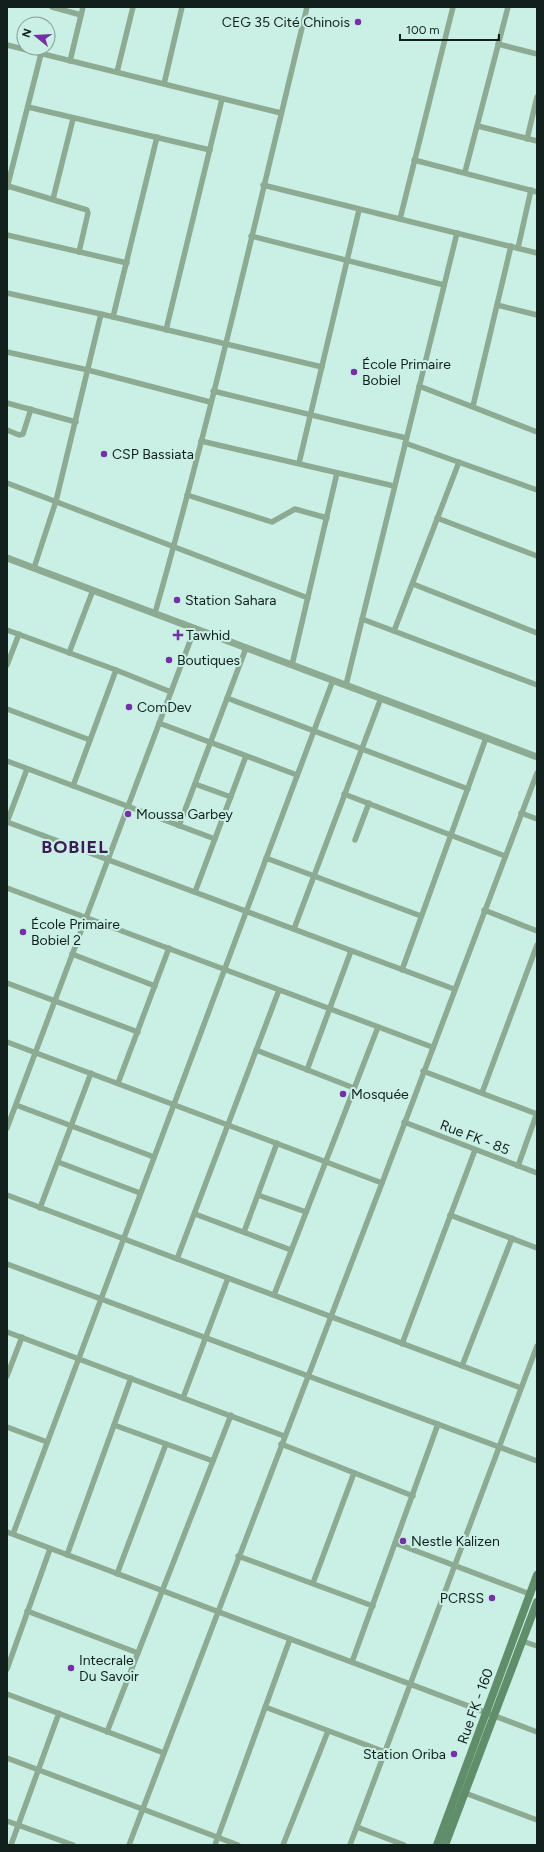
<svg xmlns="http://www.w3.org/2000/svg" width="544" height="1852" font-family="Figtree,sans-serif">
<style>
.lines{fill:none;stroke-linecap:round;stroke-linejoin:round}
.minor{stroke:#8dab93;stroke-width:5.5}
.tertiary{stroke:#8dab93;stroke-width:7}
.secondary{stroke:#608e6b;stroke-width:8}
.poi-dot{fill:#7430a4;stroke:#caf0e6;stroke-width:1.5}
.labels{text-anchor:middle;stroke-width:4;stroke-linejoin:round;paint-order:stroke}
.poi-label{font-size:14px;fill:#11201c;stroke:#caf0e6;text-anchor:start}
.street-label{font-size:14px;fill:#11201c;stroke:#caf0e6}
.district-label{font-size:18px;font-weight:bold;letter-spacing:1px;fill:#3c1c54;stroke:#caf0e6}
</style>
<rect width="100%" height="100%" fill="#caf0e6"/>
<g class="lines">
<g class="minor">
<polyline points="52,7 81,15"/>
<polyline points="498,44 537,54"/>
<polyline points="7,45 281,113"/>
<polyline points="70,61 83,7"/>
<polyline points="117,72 133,7"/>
<polyline points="164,84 182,7"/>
<polyline points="28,107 210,150"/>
<polyline points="478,126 537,141"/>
<polyline points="527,139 537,97"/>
<polyline points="414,160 537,192"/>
<polyline points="465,172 508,7"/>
<polyline points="263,185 537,253"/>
<polyline points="8,186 87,210 88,213 79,252"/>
<polyline points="7,188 41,54"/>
<polyline points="53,199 73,119"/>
<polyline points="400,219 453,7"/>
<polyline points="7,235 127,263"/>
<polyline points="251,236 444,285"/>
<polyline points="518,248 531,190"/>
<polyline points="7,293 101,314 322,367"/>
<polyline points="497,305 537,315"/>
<polyline points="113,317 157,137"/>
<polyline points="166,330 222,99"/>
<polyline points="7,352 88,370 210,402"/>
<polyline points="419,386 537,432"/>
<polyline points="213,391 406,438"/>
<polyline points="7,403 76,422"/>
<polyline points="473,406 511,246"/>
<polyline points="7,430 19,435 23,434 31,409"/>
<polyline points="201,441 394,486"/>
<polyline points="405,443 537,490"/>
<polyline points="299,463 359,210"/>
<polyline points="7,483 308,598"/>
<polyline points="187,495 272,522 295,509 327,518"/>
<polyline points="437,518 537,556"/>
<polyline points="34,568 56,501 101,314"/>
<polyline points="413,584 537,633"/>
<path d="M155,613C212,413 258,209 307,7"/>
<polyline points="362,619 537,685"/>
<polyline points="7,630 116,670 73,786"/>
<polyline points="394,631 459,462"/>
<polyline points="69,653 93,590"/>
<polyline points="7,665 19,634"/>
<polyline points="292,665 337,473"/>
<polyline points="116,670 171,692"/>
<polyline points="346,685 457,233"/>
<polyline points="227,698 468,789"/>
<polyline points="7,709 90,740"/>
<polyline points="159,723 297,775"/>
<polyline points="7,761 215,839"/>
<polyline points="195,784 231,797"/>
<polyline points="344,794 505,856"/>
<polyline points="521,813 537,819"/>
<polyline points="7,822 454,989"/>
<polyline points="7,822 27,769"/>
<polyline points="179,826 246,648"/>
<polyline points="355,840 369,803"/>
<polyline points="266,858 421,916"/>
<polyline points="7,888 432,1047"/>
<polyline points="195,892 246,756"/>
<polyline points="484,910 537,931"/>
<polyline points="294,929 381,698"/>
<polyline points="72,954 155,986"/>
<polyline points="402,970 486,738"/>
<polyline points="7,983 138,1032"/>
<polyline points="7,1042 382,1183"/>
<polyline points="256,1050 354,1088"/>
<polyline points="307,1070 351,951"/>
<polyline points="423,1071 537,1114"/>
<polyline points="118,1083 169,948"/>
<polyline points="482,1093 537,945"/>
<polyline points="16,1105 154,1157"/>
<polyline points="404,1122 537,1173"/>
<polyline points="7,1128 195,628"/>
<polyline points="58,1162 140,1193"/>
<polyline points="518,1166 537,1113"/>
<polyline points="7,1195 521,1388"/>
<polyline points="258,1195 306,1212"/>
<polyline points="40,1208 91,1073"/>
<polyline points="195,1214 291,1250"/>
<polyline points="450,1215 537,1248"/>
<polyline points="244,1232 277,1143"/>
<polyline points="177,1259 279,990"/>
<polyline points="7,1264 537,1461"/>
<polyline points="274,1295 378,1027"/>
<polyline points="7,1332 284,1436"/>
<polyline points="402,1344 475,1150"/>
<polyline points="462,1366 512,1238"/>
<polyline points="7,1376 22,1337"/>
<polyline points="183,1398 228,1278"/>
<polyline points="114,1425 213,1461"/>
<polyline points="7,1427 47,1442"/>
<polyline points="281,1444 413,1496"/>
<polyline points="7,1532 537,1732"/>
<polyline points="13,1534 333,680"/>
<polyline points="395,1543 530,1594"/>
<polyline points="67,1555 131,1378"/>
<polyline points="238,1556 373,1606"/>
<polyline points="117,1574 166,1444"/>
<polyline points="313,1583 354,1473"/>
<polyline points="27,1611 138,1653"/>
<polyline points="522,1641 537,1646"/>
<polyline points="352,1662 438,1424"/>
<polyline points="7,1669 50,1549"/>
<polyline points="7,1694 164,1753"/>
<polyline points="265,1707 385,1752"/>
<polyline points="107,1732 231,1415"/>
<polyline points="7,1758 238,1845"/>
<polyline points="465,1793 537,1820"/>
<polyline points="7,1821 73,1845"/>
<polyline points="357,1827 404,1845"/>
<polyline points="11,1845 59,1713"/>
<polyline points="129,1845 382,1183 537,773"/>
<polyline points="215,1845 290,1639"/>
<polyline points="283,1845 328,1731"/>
<polyline points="350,1845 537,1346"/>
</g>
<polyline class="tertiary" points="7,558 537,757"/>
<g class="secondary">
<polyline points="437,1845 537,1575"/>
<polyline points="445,1845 537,1602"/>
</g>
</g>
<g class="poi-dot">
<circle cx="358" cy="22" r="4"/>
<circle cx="354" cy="372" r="4"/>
<circle cx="104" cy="454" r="4"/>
<circle cx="177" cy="600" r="4"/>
<path d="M176 629h4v4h4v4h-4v4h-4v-4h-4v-4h4z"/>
<circle cx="169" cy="660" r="4"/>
<circle cx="129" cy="707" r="4"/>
<circle cx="128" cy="814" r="4"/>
<circle cx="23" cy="932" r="4"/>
<circle cx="343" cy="1094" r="4"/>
<circle cx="403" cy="1541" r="4"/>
<circle cx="492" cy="1598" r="4"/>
<circle cx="71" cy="1668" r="4"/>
<circle cx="454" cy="1754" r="4"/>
</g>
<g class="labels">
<g class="poi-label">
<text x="350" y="27" text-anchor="end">CEG 35 Cité Chinois</text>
<text x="362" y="369">École Primaire<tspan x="362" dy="16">Bobiel</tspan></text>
<text x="112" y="459">CSP Bassiata</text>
<text x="185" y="605">Station Sahara</text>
<text x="186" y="640">Tawhid</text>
<text x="177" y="665">Boutiques</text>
<text x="137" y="712">ComDev</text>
<text x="136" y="819">Moussa Garbey</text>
<text x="31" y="929">École Primaire<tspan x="31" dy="16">Bobiel 2</tspan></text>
<text x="351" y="1099">Mosquée</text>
<text x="411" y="1546">Nestle Kalizen</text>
<text x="484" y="1603" text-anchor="end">PCRSS</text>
<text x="79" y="1665">Intecrale<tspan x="79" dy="16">Du Savoir</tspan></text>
<text x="446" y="1759" text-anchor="end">Station Oriba</text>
</g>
<g class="street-label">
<text transform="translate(475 1137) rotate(21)" y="5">Rue FK - 85</text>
<text transform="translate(475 1706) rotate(-70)" y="5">Rue FK - 160</text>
</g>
<g class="district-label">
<text x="75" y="853">BOBIEL</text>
</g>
</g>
<rect width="544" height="1852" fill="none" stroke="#11201c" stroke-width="16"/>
<g transform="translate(36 36) rotate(288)"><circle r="19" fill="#caf0e6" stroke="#809d95"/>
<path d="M0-3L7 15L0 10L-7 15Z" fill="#7430a4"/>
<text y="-6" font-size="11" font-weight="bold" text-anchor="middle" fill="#11201c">N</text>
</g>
<path d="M400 34v6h99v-6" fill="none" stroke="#11201c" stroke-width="2"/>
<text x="406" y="34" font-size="12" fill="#11201c" stroke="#caf0e6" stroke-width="3" paint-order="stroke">100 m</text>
</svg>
